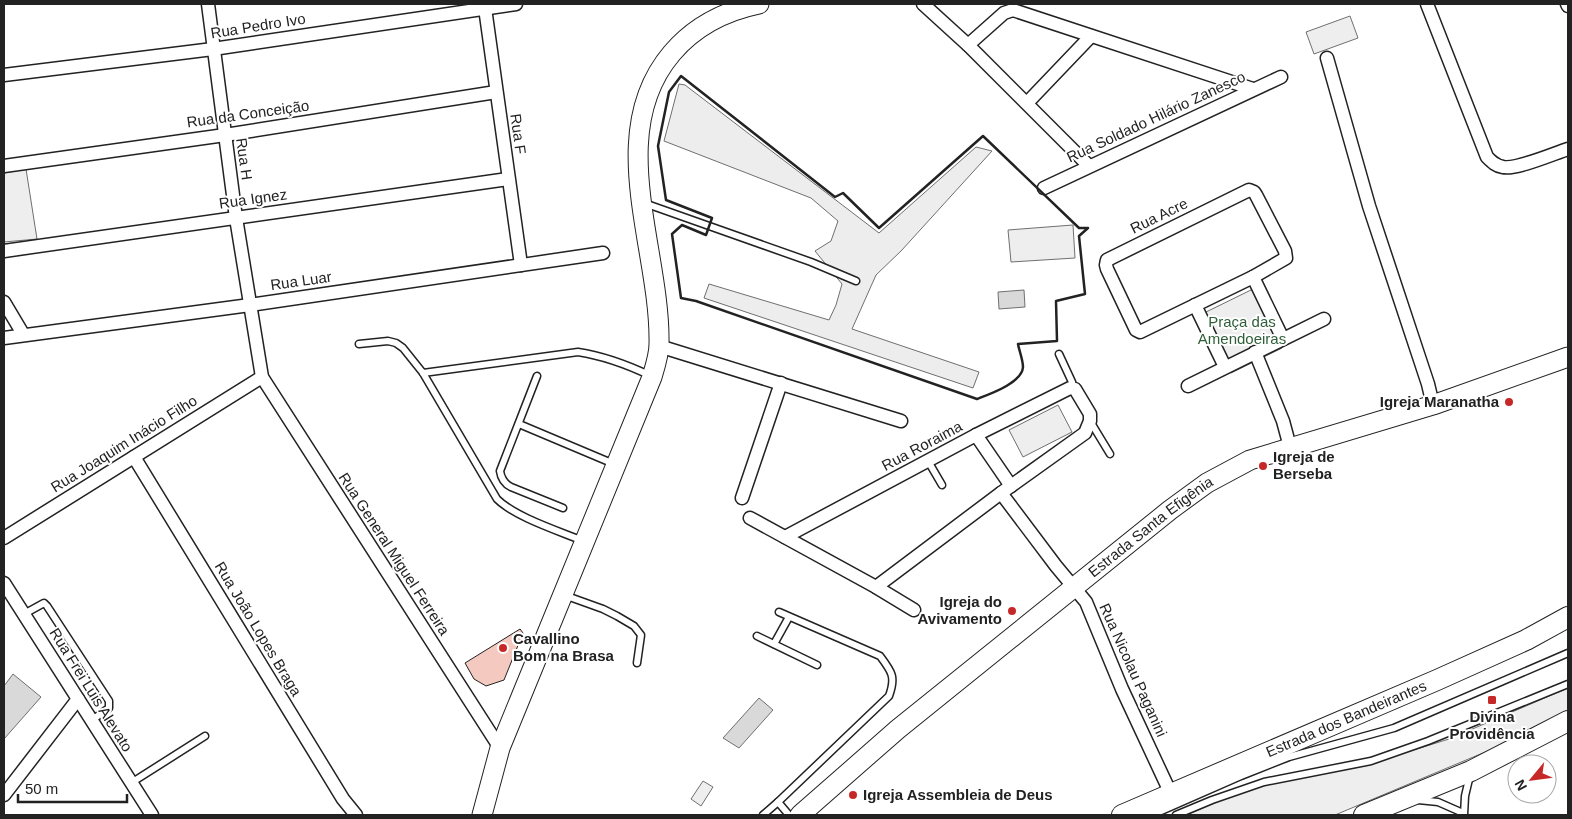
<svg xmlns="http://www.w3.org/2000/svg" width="1572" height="819" font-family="Arial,sans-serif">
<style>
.green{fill:#eee;stroke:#6f6f6f}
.parking{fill:#ededed;stroke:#6f6f6f}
.water{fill:#d9d9d9;stroke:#6f6f6f}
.building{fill:#f3c9c0;stroke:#222}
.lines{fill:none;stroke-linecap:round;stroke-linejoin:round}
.lane-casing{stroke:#222;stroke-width:9}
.street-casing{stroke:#222;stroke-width:15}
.secondary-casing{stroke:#222;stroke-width:21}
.primary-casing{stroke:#222;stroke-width:22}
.lane{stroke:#fff;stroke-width:6}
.street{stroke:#fff;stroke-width:12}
.secondary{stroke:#fff;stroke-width:19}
.primary{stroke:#fff;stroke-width:20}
.wall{stroke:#222;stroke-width:2.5}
.poi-dot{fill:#c62828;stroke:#fff;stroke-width:2}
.labels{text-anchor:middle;stroke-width:4;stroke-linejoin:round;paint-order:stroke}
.street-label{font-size:15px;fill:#222;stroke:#fff}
.park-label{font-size:15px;fill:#2f5e38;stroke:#fff}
.poi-label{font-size:15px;font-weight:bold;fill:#222;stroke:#fff;text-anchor:start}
</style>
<rect width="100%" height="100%" fill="#fff"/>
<g class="green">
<polygon points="1350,16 1358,38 1314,54 1306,32"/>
<polygon points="26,169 37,239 4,242 4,173"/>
<polygon points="1073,225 1075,258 1011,262 1008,230"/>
<polygon points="1253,289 1282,348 1231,373 1202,314"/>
<polygon points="1058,405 1072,432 1023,457 1009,430"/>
<polygon points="1568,688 1568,714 1521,737 1335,815 1187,815 1224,799 1274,782 1359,767 1449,739"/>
<polygon points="703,781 713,787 701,806 691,799"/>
</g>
<polygon class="parking" points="679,84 685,85 879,233 976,147 992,151 901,251 876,275 852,329 979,372 973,388 704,298 709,284 829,320 836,305 842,284 815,251 831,241 838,221 811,198 664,141"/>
<g class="water">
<polygon points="1024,290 1025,307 999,309 998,292"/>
<polygon points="13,674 41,697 4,739 4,686"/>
<polygon points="759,698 773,710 739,748 723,738"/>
</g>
<polygon class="building" points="520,629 523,633 504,680 486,686 474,679 465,663"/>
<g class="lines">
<g class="lane-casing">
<g id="lane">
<polyline points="644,203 811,262 856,281"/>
<path d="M359,344L388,341L396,343L403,348L423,373L497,499C515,517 559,531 583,541"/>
<polyline points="1059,354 1072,382 1073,389"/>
<path d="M423,373L578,352C604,356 628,365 651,376"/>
<path d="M537,376L500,471C501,478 505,484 511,487L563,508"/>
<polyline points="1090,421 1110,454"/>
<polyline points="519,424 614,464"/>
<polyline points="928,461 942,485"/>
<polyline points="564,595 603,609 617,616 634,626 641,635 637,663"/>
<polyline points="24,614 44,603 47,606 109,701 109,708 92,720"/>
<polyline points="757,636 817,665"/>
<polyline points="774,644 789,617"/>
<polyline points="131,783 205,736"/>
<polyline points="1418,800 1438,802 1463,813"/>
<path d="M778,802L889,696C896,677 892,672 880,656L779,612"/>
<polyline points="763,815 778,802 789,815"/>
<polyline points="1152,815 1241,776 1289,757 1394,728 1568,653"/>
<polyline points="1176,815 1212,800 1264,782 1371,761 1428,741 1568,684"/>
<polyline points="1464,815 1465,796 1470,775"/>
</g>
</g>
<g class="street-casing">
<g id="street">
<polyline points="208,4 236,218 262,377 500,748"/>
<polyline points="923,4 968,45 1089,166"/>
<path d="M1427,4L1487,157C1492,162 1496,166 1503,167C1516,170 1555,153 1568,149"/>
<polyline points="1567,4 1568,6"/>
<polyline points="485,8 521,265"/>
<polyline points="968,45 1004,13 1013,10 1253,89"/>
<polyline points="1327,58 1369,206 1428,384 1433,405"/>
<polyline points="4,75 213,49 516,4"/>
<polyline points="1027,103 1091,36"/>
<polyline points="4,166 225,135 496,92"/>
<polyline points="1044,188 1281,77"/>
<polygon points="1249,190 1254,192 1256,195 1285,251 1286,258 1253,277 1140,332 1136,330 1107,269 1106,265 1107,260"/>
<polyline points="4,251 508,179"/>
<polyline points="1253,277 1283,339"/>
<polyline points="4,302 23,334"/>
<polyline points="1195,305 1225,367"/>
<polyline points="4,338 250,305 603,253"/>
<polyline points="659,346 901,421"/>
<polyline points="1255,352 1283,421 1290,447"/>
<polyline points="1188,386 1324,319"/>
<polyline points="976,435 1011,486"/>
<polyline points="134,457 343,799 356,815"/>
<polyline points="1001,493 1056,566 1086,602 1122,689 1171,794"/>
<polyline points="742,498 781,383"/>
<polyline points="750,518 876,587 914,610"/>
<polyline points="785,537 976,435 1070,388 1075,389 1090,414 1090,421 1085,433 1001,493 876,587"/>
<polyline points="4,538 262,377"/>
<polyline points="4,583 152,815"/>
<polyline points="4,795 78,699"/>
</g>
</g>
<g class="secondary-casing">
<g id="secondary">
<path d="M482,815L500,748L652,377C655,367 659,355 659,344C661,250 603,134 672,53C695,26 725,11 759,4"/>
<path id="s1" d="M800,815L898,729L1170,510L1207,483L1250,460L1433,405L1568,357"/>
</g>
</g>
<g class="primary-casing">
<g id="primary">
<path id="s2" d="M1122,815L1437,680L1526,640L1568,617"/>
<polyline points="1364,815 1471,771 1568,721"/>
</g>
</g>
<use href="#lane" class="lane"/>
<use href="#street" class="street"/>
<use href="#secondary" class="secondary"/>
<use href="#primary" class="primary"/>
<path class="wall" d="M681,76L835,197L843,193L879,228L983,136L1079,228H1088L1079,236L1085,294L1056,301L1057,341L1018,344C1019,350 1023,360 1023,367C1022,383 990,394 977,399L696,301L681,298L672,234L682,225L706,235L712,218L666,200L658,146L669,92Z"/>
</g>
<g class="poi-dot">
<circle cx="1509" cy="402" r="5"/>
<circle cx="1263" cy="466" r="5"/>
<circle cx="1012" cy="611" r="5"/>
<circle cx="503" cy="648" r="5"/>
<rect x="1487" y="695" width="10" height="10" rx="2.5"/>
<circle cx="853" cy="795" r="5"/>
</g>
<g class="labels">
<g class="street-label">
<text transform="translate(258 26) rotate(-9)" y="5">Rua Pedro Ivo</text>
<text transform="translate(248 114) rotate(-8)" y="5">Rua da Conceição</text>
<text transform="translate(1156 117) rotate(-25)" y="5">Rua Soldado Hilário Zanesco</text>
<text transform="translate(518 134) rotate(82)" y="5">Rua F</text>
<text transform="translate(244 159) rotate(82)" y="5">Rua H</text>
<text transform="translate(253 199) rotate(-8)" y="5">Rua Ignez</text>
<text transform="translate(1159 216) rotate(-26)" y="5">Rua Acre</text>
<text transform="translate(301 281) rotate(-8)" y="5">Rua Luar</text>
<text transform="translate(124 444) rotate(-32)" y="5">Rua Joaquim Inácio Filho</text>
<text transform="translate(922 446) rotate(-28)" y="5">Rua Roraima</text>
<text dy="5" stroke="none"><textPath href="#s1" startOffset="454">Estrada Santa Efigênia</textPath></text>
<text transform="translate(394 554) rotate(57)" y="5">Rua General Miguel Ferreira</text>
<text transform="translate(258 629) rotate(59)" y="5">Rua João Lopes Braga</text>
<text transform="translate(1133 670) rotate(66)" y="5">Rua Nicolau Paganini</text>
<text transform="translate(91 690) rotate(58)" y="5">Rua Frei Luis Alevato</text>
<text dy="5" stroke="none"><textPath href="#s2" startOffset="244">Estrada dos Bandeirantes</textPath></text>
</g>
<g class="park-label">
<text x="1242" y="327">Praça das<tspan x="1242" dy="17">Amendoeiras</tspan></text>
</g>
<g class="poi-label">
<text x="1499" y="407" text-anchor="end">Igreja Maranatha</text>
<text x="1273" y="462">Igreja de<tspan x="1273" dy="17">Berseba</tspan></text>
<text x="1002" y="607" text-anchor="end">Igreja do<tspan x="1002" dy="17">Avivamento</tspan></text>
<text x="513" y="644">Cavallino<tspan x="513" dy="17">Bom na Brasa</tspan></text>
<text x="1492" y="722" text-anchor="middle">Divina<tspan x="1492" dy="17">Providência</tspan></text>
<text x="863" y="800">Igreja Assembleia de Deus</text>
</g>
</g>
<rect width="1572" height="819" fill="none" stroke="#222222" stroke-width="10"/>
<g transform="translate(1532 779) rotate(241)"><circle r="24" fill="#ffffff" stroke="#a7a7a7"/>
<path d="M0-4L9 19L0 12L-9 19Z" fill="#c62828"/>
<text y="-8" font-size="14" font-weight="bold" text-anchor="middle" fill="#222222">N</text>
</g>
<path d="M18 794v8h109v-8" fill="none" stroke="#222222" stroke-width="2.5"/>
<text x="25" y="794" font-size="15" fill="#222222" stroke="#ffffff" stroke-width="4" paint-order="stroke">50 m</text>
</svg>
